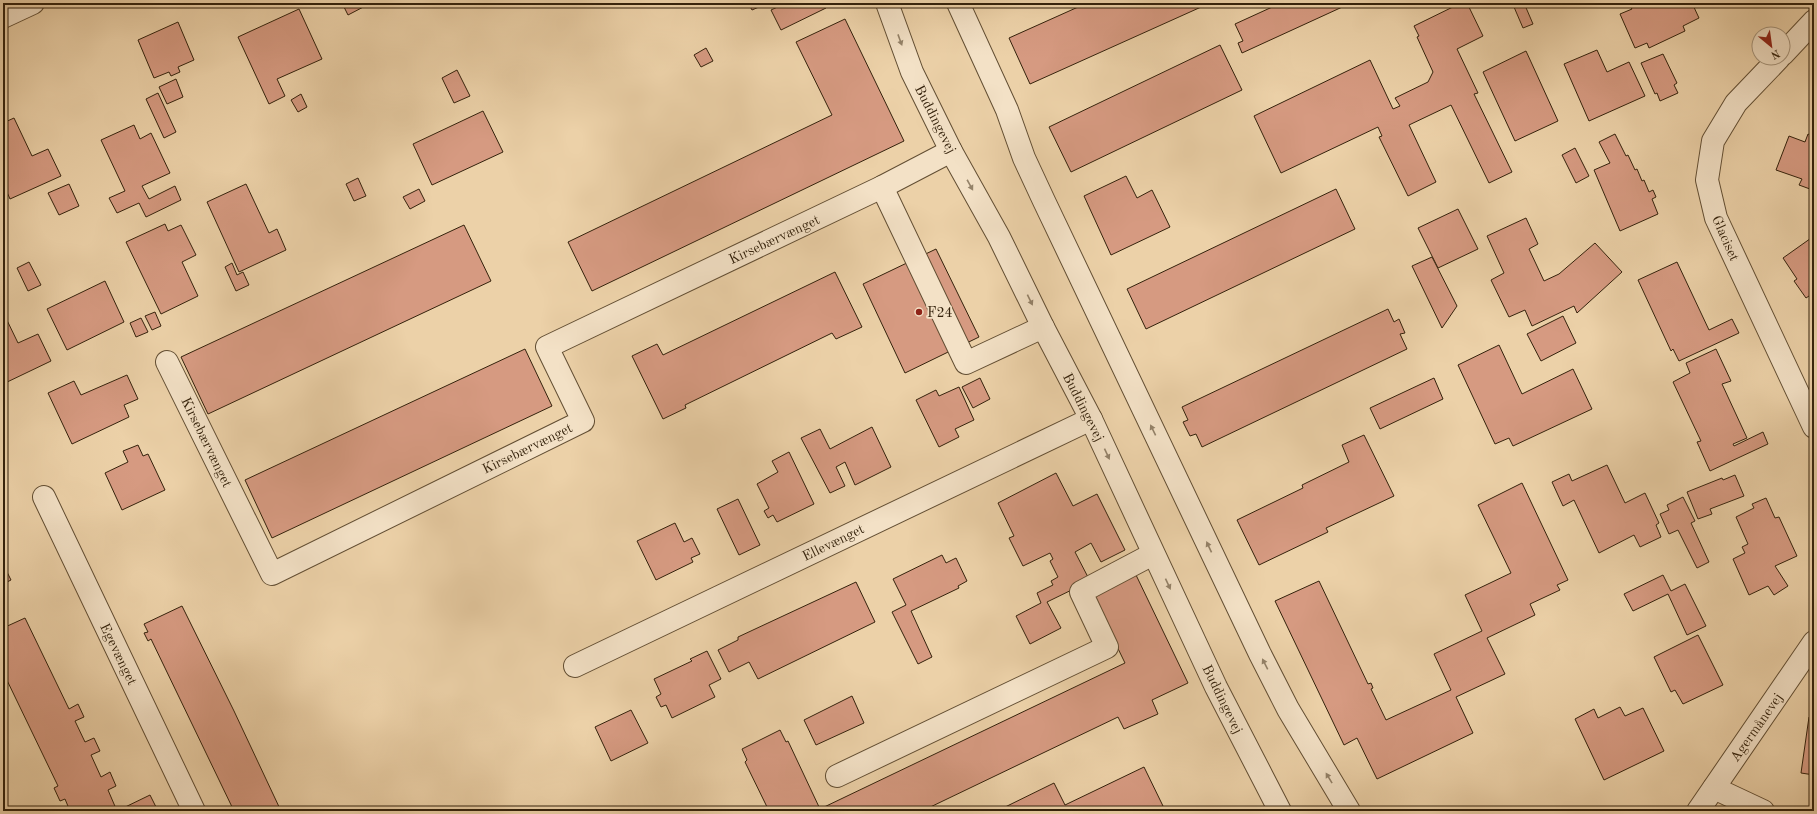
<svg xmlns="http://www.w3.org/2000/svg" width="1817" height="814" font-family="'Old Standard TT',serif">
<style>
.building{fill:#d69a81;stroke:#34220c}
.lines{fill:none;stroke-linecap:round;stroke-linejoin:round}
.minor-casing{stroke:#624e33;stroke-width:24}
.minor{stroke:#f3e1c6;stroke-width:22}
.oneway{fill:#948269}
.poi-dot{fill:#8f2418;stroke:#f3e1c6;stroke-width:1.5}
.labels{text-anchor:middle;stroke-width:3.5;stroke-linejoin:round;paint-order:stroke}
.street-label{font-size:14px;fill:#34220c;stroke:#f3e1c6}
.poi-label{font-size:14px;fill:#34220c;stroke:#f3e1c6;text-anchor:start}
</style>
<rect width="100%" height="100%" fill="#ecd1a8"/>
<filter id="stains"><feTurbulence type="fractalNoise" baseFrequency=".005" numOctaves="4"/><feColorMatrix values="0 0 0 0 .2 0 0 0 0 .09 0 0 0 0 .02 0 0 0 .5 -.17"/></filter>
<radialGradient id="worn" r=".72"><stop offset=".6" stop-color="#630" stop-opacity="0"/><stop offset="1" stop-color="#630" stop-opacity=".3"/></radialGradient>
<g class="building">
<polygon points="342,3 371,3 348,15"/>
<polygon points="748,3 768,3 752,10"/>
<polygon points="786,3 794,3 796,7 805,3 824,3 826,8 781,30 771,10"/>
<polygon points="1087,3 1210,3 1030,84 1009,38"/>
<polygon points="1281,3 1351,3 1242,53 1238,43 1243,41 1235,24"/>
<polygon points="1461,3 1467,3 1483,36 1457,49 1478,93 1474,94 1512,172 1489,183 1451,105 1409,125 1436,182 1408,196 1379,137 1382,136 1378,127 1281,173 1254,116 1370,60 1393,109 1400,106 1395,98 1428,82 1433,72 1417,37 1419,36 1414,26"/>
<polygon points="1524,3 1533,24 1523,28 1514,7"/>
<polygon points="1632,3 1692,3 1699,18 1683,26 1685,31 1649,48 1647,43 1635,48 1620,14 1632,9 1630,6"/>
<polygon points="299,9 322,59 277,79 285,96 269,104 238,37"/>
<polygon points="845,19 904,141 592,291 568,242 832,115 796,42"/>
<polygon points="178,22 194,60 178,67 180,72 171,76 169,72 154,78 138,40"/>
<polygon points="1220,45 1242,90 1071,172 1049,127"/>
<polygon points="706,48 713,61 701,67 694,55"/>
<polygon points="1597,50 1607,72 1629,62 1645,96 1589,121 1564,64"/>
<polygon points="1526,51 1558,121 1515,141 1483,72"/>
<polygon points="1663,54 1677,83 1674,85 1678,93 1660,101 1657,93 1655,94 1641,63"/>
<polygon points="457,70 470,96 454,103 442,78"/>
<polygon points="176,79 183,97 167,104 159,87"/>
<polygon points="158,93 176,132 164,138 146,99"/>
<polygon points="301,94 307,107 298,112 291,100"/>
<polygon points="483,111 503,152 432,185 413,144"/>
<polygon points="14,118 32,156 48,149 61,176 10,199 3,183 3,123"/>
<polygon points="134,125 140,139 151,133 170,173 142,186 149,199 175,186 181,200 146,217 139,203 117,213 109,198 125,191 101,140"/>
<polygon points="1615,134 1626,156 1628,155 1635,170 1637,169 1642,181 1644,180 1649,192 1653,190 1656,197 1652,199 1658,214 1620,231 1594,170 1610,163 1599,142"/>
<polygon points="1808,134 1814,137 1814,184 1812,183 1810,189 1799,185 1802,179 1776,170 1789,136 1805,142"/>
<polygon points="1575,148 1589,176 1576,183 1562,155"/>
<polygon points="1126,176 1137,198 1152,190 1170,227 1111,255 1084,196"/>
<polygon points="358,178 366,196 354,201 346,184"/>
<polygon points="69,184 79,206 59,215 48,193"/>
<polygon points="246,184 269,233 277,229 286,250 239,272 207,202"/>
<polygon points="419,189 425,201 410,209 403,197"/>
<polygon points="1336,189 1355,229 1146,329 1127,289"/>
<polygon points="1458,209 1478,249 1438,268 1418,228"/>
<polygon points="1526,218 1538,244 1529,249 1544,281 1559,274 1595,243 1622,272 1577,313 1574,306 1532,326 1525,310 1509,317 1491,280 1504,273 1487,236"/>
<polygon points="165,224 168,231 181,225 196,255 182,262 198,296 161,314 126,242"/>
<polygon points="464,225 491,281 208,414 181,357"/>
<polygon points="1814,236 1814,303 1809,296 1806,298 1794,281 1797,279 1783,258"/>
<polygon points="936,249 979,337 905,373 863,284"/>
<polygon points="1432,257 1457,306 1442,328 1412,266"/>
<polygon points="29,262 41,285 28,291 17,268"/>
<polygon points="1677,262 1709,330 1732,319 1739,333 1679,361 1673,349 1671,351 1638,280"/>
<polygon points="232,263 237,275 243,272 249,285 236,291 225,267"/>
<polygon points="835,272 862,327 836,339 832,333 685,405 686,408 663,419 632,356 657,344 663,355"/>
<polygon points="105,281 124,322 67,350 47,309"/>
<polygon points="1388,309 1394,322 1399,319 1405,333 1400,334 1407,349 1202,447 1196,434 1190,436 1183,422 1188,420 1182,407"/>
<polygon points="3,312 18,343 38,334 51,361 3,384"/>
<polygon points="155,312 161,326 152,330 145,316"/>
<polygon points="1563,316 1576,343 1541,361 1527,334"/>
<polygon points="141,318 148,332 136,337 130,323"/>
<polygon points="1499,345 1522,394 1573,369 1592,409 1513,446 1509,438 1495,444 1458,365"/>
<polygon points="525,349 552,406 272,538 245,480"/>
<polygon points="1716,349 1731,381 1722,384 1747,438 1733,444 1734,446 1763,432 1768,444 1710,471 1697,442 1701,441 1673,382 1690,373 1686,363"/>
<polygon points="127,375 138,399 124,405 129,417 72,444 48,393 74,381 81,395"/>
<polygon points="980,378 990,399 973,408 962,387"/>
<polygon points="1434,378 1443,399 1380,429 1370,408"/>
<polygon points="959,387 974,420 955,429 959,437 939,447 916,400 936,390 939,396"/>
<polygon points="872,427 891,467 855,485 845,462 836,467 845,486 830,493 801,438 820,429 830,449"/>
<polygon points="1364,435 1394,496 1326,528 1328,532 1259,565 1237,520 1303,488 1302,485 1349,462 1342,445"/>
<polygon points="138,445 143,456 148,454 165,490 122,510 105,473 128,462 123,451"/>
<polygon points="789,452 814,504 777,522 773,515 768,518 764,511 769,508 757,484 778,472 772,461"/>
<polygon points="1607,465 1625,503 1645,493 1659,523 1656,525 1661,537 1640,547 1634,535 1599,553 1574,500 1563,506 1552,482 1569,474 1572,481"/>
<polygon points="1056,473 1073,506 1097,494 1125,550 1101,562 1091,543 1075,552 1090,581 1047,602 1061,628 1030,644 1016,616 1041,603 1037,593 1053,585 1051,581 1058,577 1050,561 1053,559 1050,553 1023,566 1009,538 1014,536 998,503"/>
<polygon points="1735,475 1744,496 1710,509 1712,514 1698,519 1687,492 1722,478 1723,480"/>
<polygon points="1522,483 1568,580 1557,585 1560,590 1530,604 1535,615 1487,638 1505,674 1456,697 1473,733 1377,779 1357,738 1344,745 1275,601 1319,581 1368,684 1371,683 1373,688 1371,689 1386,720 1451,690 1434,654 1482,631 1465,595 1511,573 1478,505"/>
<polygon points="1683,497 1695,521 1691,523 1709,562 1697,568 1678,530 1669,534 1660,514 1669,510 1667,505"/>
<polygon points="1766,498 1775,518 1779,517 1797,556 1775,566 1788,586 1774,595 1768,586 1749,595 1733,559 1745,553 1742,547 1748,544 1736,517 1754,508 1752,504"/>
<polygon points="738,499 760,545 739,555 717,509"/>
<polygon points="675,523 684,542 692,538 700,554 691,558 693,562 656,580 637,541"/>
<polygon points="942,555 946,563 956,558 967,581 958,586 959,588 911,611 932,657 918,664 892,612 906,605 893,579"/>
<polygon points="3,564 11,580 3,584"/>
<polygon points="1136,575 1188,683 1152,700 1158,714 1124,729 1118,717 922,811 769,811 745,762 747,760 742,749 780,730 786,742 788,741 820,809 1125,663 1092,595"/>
<polygon points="1663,575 1671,591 1685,584 1706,626 1687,635 1668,594 1633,611 1624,594"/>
<polygon points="856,582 875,622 758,679 749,662 729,672 718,650 738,640 738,637"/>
<polygon points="182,606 234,711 281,811 234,811 151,639 148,641 144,633 148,632 144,624"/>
<polygon points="25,618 69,709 78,704 84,717 75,721 85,742 94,738 100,751 91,755 101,777 110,772 116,786 108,790 117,811 150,795 157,809 152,811 70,811 65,799 60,801 54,788 58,786 3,672 3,628"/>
<polygon points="1698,635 1723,685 1683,704 1675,690 1671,692 1654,657"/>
<polygon points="707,651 721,679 709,685 715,697 672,718 666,705 661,707 656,697 661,694 654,679 692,661 690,659"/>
<polygon points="852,696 864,723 816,745 804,720"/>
<polygon points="1620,707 1625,716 1643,708 1664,751 1604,780 1575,719 1594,709 1598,718"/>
<polygon points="631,710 648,743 611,761 595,727"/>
<polygon points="1809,717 1814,718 1814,775 1801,773"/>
<polygon points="1144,767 1163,806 1154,811 997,811 1054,783 1065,805"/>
</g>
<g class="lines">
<g class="minor-casing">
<g id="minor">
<polyline points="887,3 912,72 951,151 999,237 1043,327 1091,419 1216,687 1280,811"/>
<polyline points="958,3 1007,110 1024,158 1044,201 1260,654 1288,709 1349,811"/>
<polyline points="3,17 33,3"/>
<polyline points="1783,54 1814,21"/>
<polyline points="1779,58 1736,103 1713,141 1707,180 1716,218 1814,427"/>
<polyline points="882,187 966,363 1043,327"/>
<polyline points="167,362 272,574 583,421 547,347 882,187 951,151"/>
<polyline points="44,497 194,811"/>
<polyline points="575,666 1091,419"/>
<polyline points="837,776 1107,647 1081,592 1153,554"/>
<polyline points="1714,788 1763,811"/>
<polyline points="1698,811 1814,642"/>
</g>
</g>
<use href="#minor" class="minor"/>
</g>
<defs><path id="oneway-solid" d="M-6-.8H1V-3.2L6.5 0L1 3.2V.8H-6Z"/></defs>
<g class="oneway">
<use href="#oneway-solid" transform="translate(900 40) rotate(70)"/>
<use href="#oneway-solid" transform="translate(970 185) rotate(61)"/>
<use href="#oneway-solid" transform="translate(1030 300) rotate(64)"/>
<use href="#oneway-solid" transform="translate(1153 430) rotate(-116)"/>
<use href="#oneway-solid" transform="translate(1107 454) rotate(65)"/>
<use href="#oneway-solid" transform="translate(1209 547) rotate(-115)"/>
<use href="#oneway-solid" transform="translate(1168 584) rotate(65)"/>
<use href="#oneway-solid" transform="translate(1265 664) rotate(-117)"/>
<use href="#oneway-solid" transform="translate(1329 778) rotate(-121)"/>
</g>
<circle class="poi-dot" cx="919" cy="312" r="4"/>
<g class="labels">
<g class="street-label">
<text transform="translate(936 119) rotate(63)" y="5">Buddingevej</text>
<text transform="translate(1726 238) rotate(66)" y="5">Glaciset</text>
<text transform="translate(774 239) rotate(-25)" y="5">Kirsebærvænget</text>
<text transform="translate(1084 407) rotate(63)" y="5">Buddingevej</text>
<text transform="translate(207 442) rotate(64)" y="5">Kirsebærvænget</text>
<text transform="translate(527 448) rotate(-26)" y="5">Kirsebærvænget</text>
<text transform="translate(833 542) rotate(-26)" y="5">Ellevænget</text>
<text transform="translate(119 654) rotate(64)" y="5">Egevænget</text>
<text transform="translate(1223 699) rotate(64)" y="5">Buddingevej</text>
<text transform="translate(1756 727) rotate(-55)" y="5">Agermånevej</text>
</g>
<g class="poi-label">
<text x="927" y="317">F24</text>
</g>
</g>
<rect width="1817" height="814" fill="none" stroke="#ecd1a8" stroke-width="16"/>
<rect x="4" y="4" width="1809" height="806" fill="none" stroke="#34220c" stroke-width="2"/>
<rect x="8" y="8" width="1801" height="798" fill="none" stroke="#34220c"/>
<g transform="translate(1771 46) rotate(151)"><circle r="19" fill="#f3e1c6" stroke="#a7957c"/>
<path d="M0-3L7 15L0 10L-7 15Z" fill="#8f2418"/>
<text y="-6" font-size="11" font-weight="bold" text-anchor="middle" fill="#34220c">N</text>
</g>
<rect width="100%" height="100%" filter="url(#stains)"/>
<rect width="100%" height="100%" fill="url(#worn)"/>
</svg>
